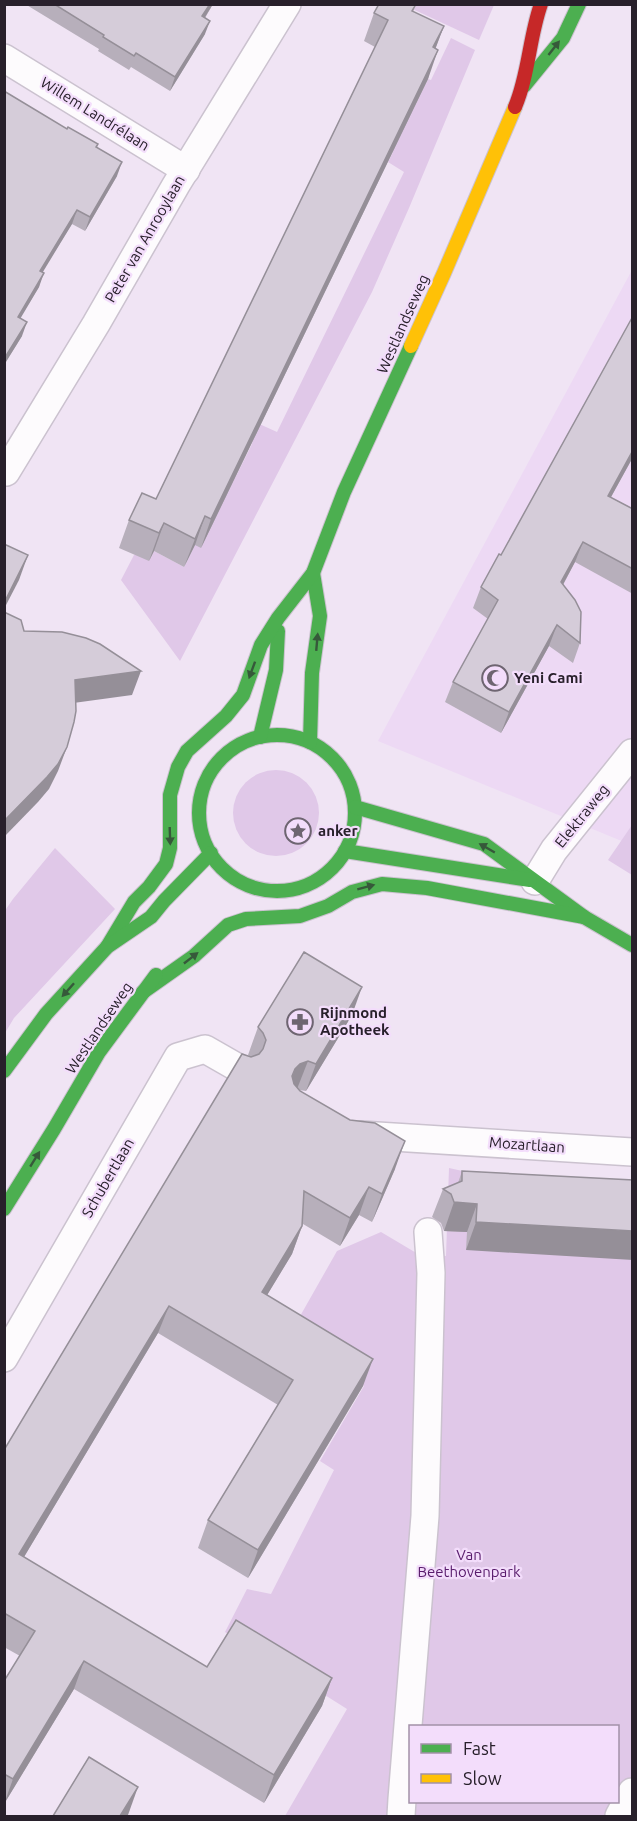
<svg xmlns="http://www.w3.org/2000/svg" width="637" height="1821" font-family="Ubuntu,sans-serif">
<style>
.built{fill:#edd9f4}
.green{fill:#e0c8e8}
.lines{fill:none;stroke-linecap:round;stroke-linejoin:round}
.street-casing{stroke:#cbc2cf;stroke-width:30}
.fast-casing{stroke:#cbc2cf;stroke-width:16}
.slow-casing{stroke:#cbc2cf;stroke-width:16}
.jam-casing{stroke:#cbc2cf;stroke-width:16}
.street{stroke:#fdfbfd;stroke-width:27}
.fast{stroke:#4caf50;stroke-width:14}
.slow{stroke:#ffc107;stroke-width:14}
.jam{stroke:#c62828;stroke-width:14}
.wall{fill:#b7afbb}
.shaded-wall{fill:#958f98}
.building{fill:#d5ccd9;stroke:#958f98;stroke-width:1.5}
.oneway{fill:#36593a}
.labels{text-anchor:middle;stroke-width:4.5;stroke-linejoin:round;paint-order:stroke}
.street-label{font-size:15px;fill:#28202b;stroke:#f3ddfb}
.poi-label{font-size:15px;font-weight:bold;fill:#28202b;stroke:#f3ddfb;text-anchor:start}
.park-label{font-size:15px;fill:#591c6c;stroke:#f3ddfb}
</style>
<rect width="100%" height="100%" fill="#f0e4f4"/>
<polygon class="built" points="632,270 632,847 624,842 378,741"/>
<g class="green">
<polygon points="404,5 494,5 479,40"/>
<polygon points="451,38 475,50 409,208 372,292 180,661 121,580 134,555 154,551 184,567 195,545 237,474 252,444 255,422 277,432 404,172 388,162 393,152 387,149 413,110 428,79 431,80"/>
<circle cx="276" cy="813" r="43"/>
<polygon points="632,825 632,875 608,860"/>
<polygon points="55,848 115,909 14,1018 5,1033 4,912 13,899"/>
<polygon points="449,1168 467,1172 632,1188 632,1778 618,1800 618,1726 410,1726 410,1802 617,1802 607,1816 285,1816 347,1709 225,1632 247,1589 271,1594 334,1470 320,1461 364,1386 351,1378 299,1318 337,1251 381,1232 418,1254 446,1256"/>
</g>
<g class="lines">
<g class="street-casing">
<g id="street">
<polyline points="4,58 186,170"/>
<polyline points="4,471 6,472 96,324 176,185 287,4"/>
<polyline points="535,881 554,850 632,753"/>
<polyline points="361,1135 632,1152"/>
<polyline points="4,1358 178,1057 205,1049 240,1069"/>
<polyline points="401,1816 402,1799 425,1516 431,1273 428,1232"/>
<polyline points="619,1816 632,1792"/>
</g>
</g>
<g class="fast-casing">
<g id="fast">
<polyline points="524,86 563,38 579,4"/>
<circle cx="277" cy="813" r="78"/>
<polyline points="260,737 276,670 278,631"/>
<polyline points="310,742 312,673 320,616 313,573"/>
<polyline points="355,807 484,844 584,917 632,945"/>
<polyline points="345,851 530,880"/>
<polyline points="107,947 134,902 149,887 166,864 170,848 170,795 178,767 187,751 226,716 243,695 261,645 278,618 313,573 344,492 411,346"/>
<polyline points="143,992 194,956 228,925 246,919 300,916 328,906 352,892 382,884 427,888 584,917"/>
<polyline points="4,1071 46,1014 107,947 151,917 164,901 211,853"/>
<polyline points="4,1209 54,1129 99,1052 156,975"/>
</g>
</g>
<g class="slow-casing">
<polyline id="slow" points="411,346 444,273 515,107"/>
</g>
<g class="jam-casing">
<path id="jam" d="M515,107C529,74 529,38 541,4"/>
</g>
<use href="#street" class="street"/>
<use href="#fast" class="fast"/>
<use href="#slow" class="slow"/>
<use href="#jam" class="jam"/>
</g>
<g class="wall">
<polygon points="25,4 213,4 205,18 205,34 170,91 131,67 129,70 98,51 99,49"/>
<polygon points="416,4 413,12 444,26 435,49 428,79 201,548 195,545 184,567 154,551 149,561 119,548 129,520 156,499 375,47 364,41 374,13"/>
<polygon points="4,91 67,129 98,144 97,147 117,176 85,231 72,224 42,272 39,287 20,318 22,336 4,365"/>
<polygon points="633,316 633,457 611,497 633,509 633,594 575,562 563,585 580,643 573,663 549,646 501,733 445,702 453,682 488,619 473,608 481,587 501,555"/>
<polygon points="352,1015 306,1091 299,1090 395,1169 372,1222 359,1215 340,1246 303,1224 292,1254 267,1295 363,1386 248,1578 198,1548 208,1520 278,1405 158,1333 24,1557 207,1667 332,1678 322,1706 264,1803 74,1689 4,1804 4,1681 20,1656 4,1647 4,1450 249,1056 248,1055 258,1027"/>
<polygon points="462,1171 633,1180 466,1250 467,1232 444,1231 441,1223 432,1217 443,1189 458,1183"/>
</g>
<g class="shaded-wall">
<polygon points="210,4 213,4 197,30 202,16"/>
<polygon points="210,21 205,34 170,91 175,77"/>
<polygon points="444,26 433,55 433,47"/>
<polygon points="438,50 428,79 201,548 211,519"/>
<polygon points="122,162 117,176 85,231 90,217"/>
<polygon points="77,210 72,224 35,285 40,271"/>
<polygon points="44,273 39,287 13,331 18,317"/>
<polygon points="27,322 22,336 4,365 4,359"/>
<polygon points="633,450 633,457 600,517 608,496"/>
<polygon points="205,516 195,545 184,567 195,539"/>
<polygon points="164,523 154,551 149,561 159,533"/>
<polygon points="583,542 575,562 553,603 561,582"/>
<polygon points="28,555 19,580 4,609 4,603"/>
<polygon points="557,625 549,646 501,733 509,712"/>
<polygon points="141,671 132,695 66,704 75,680"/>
<polygon points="67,747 58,771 49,789 38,802 4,837 4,821"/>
<polygon points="362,987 352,1015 306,1091 316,1064"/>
<polygon points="308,1061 297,1089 285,1097 295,1069 300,1064"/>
<polygon points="405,1141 395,1169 372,1222 382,1194"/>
<polygon points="369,1187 359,1215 340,1246 350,1218"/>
<polygon points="454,1202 477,1204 467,1232 444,1231"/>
<polygon points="476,1222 633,1231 633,1260 466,1250"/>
<polygon points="302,1226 292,1254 252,1320 262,1292"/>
<polygon points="169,1306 158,1333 9,1582 19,1554"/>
<polygon points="373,1359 363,1386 248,1578 258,1550"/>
<polygon points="84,1661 74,1689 4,1804 13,1779"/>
<polygon points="332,1678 322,1706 264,1803 274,1775"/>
<polygon points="138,1787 128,1815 127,1816 120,1816"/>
</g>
<g class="building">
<polygon points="54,4 210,4 202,16 210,21 175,77 136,53 134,56 103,37 104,35"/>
<polygon points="379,4 416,4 412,11 444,26 433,47 438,50 211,519 205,516 195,539 164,523 159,533 129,520 142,493 156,499 388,20 374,13"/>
<polygon points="4,91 67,129 68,127 98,144 96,147 122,162 90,217 77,210 40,271 44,273 18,317 27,322 4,359"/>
<polygon points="633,316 633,450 608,496 633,509 633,569 583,542 561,582 575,600 581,612 580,643 557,625 509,712 453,682 498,600 481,587 499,554 501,555"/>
<polygon points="4,544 28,555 4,603"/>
<polygon points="4,612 21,620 24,631 62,632 86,638 100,644 141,671 75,680 76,711 74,722 67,747 58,764 47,777 4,821"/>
<polygon points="304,952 362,987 316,1064 308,1061 300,1064 295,1069 292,1076 294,1084 300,1091 350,1120 375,1123 405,1141 382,1194 369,1187 350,1218 304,1191 302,1226 262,1292 373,1359 258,1550 208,1520 293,1380 169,1306 19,1554 207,1667 236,1620 332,1678 274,1775 84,1661 13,1779 4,1774 4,1681 35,1631 4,1613 4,1450 242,1054 251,1057 259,1054 263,1049 266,1040 263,1033 258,1027"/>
<polygon points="462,1171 633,1180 633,1231 476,1222 477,1204 454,1202 451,1194 443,1189 462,1181"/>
<polygon points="89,1757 138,1787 120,1816 53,1816"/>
</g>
<defs><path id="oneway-solid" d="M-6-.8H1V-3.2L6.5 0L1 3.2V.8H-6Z" transform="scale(1.5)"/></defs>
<g class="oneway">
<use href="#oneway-solid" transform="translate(554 48) rotate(-52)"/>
<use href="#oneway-solid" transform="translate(317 642) rotate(-85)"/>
<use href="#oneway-solid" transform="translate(252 670) rotate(110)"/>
<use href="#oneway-solid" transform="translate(170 836) rotate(88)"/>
<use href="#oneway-solid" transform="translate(487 848) rotate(-150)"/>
<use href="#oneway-solid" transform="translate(366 887) rotate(-15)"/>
<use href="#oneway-solid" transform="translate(191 958) rotate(-38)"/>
<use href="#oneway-solid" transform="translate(68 990) rotate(132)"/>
<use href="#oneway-solid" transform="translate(35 1159) rotate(-58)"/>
</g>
<defs>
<g id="mosque-ring" transform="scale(1.35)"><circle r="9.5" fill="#f3ddfb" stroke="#6e6571" stroke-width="1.5"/><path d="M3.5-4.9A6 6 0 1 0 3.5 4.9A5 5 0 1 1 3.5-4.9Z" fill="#6e6571"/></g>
<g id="sight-ring" transform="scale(1.35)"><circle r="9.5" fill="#f3ddfb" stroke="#6e6571" stroke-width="1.5"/><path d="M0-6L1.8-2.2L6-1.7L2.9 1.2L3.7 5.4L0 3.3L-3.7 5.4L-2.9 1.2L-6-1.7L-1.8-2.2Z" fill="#6e6571"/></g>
<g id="pharmacy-ring" transform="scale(1.35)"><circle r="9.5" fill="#f3ddfb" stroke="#6e6571" stroke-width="1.5"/><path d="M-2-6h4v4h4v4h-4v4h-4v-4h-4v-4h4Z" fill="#6e6571"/></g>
</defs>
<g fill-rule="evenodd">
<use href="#mosque-ring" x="495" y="678"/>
<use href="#sight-ring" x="298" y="831"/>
<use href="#pharmacy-ring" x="300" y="1022"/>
</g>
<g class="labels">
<g class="street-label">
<text transform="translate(95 114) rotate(32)" y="5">Willem Landrélaan</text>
<text transform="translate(145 239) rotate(-60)" y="5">Peter van Anrooylaan</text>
<text transform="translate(403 324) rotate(-66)" y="5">Westlandseweg</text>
<text transform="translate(582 816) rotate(-51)" y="5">Elektraweg</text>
<text transform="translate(99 1028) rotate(-56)" y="5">Westlandseweg</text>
<text transform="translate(527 1145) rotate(4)" y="5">Mozartlaan</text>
<text transform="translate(108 1178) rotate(-60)" y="5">Schubertlaan</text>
</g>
<g class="poi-label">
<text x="514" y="683">Yeni Cami</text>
<text x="318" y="836">anker</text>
<text x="320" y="1018">Rijnmond<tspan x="320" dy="17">Apotheek</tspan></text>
</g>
<g class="park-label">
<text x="469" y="1560">Van<tspan x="469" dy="17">Beethovenpark</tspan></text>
</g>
</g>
<rect width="637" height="1821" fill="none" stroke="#28202b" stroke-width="12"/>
<rect x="409" y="1725" width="210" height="78" fill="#f3ddfb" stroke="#a291a8" stroke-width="1.5"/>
<rect x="421" y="1744" width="30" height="9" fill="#4caf50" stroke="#a291a8" stroke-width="1.5"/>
<text x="463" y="1755" font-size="18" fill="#28202b">Fast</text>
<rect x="421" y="1774" width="30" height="9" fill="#ffc107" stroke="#a291a8" stroke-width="1.5"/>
<text x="463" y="1785" font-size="18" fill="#28202b">Slow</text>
</svg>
